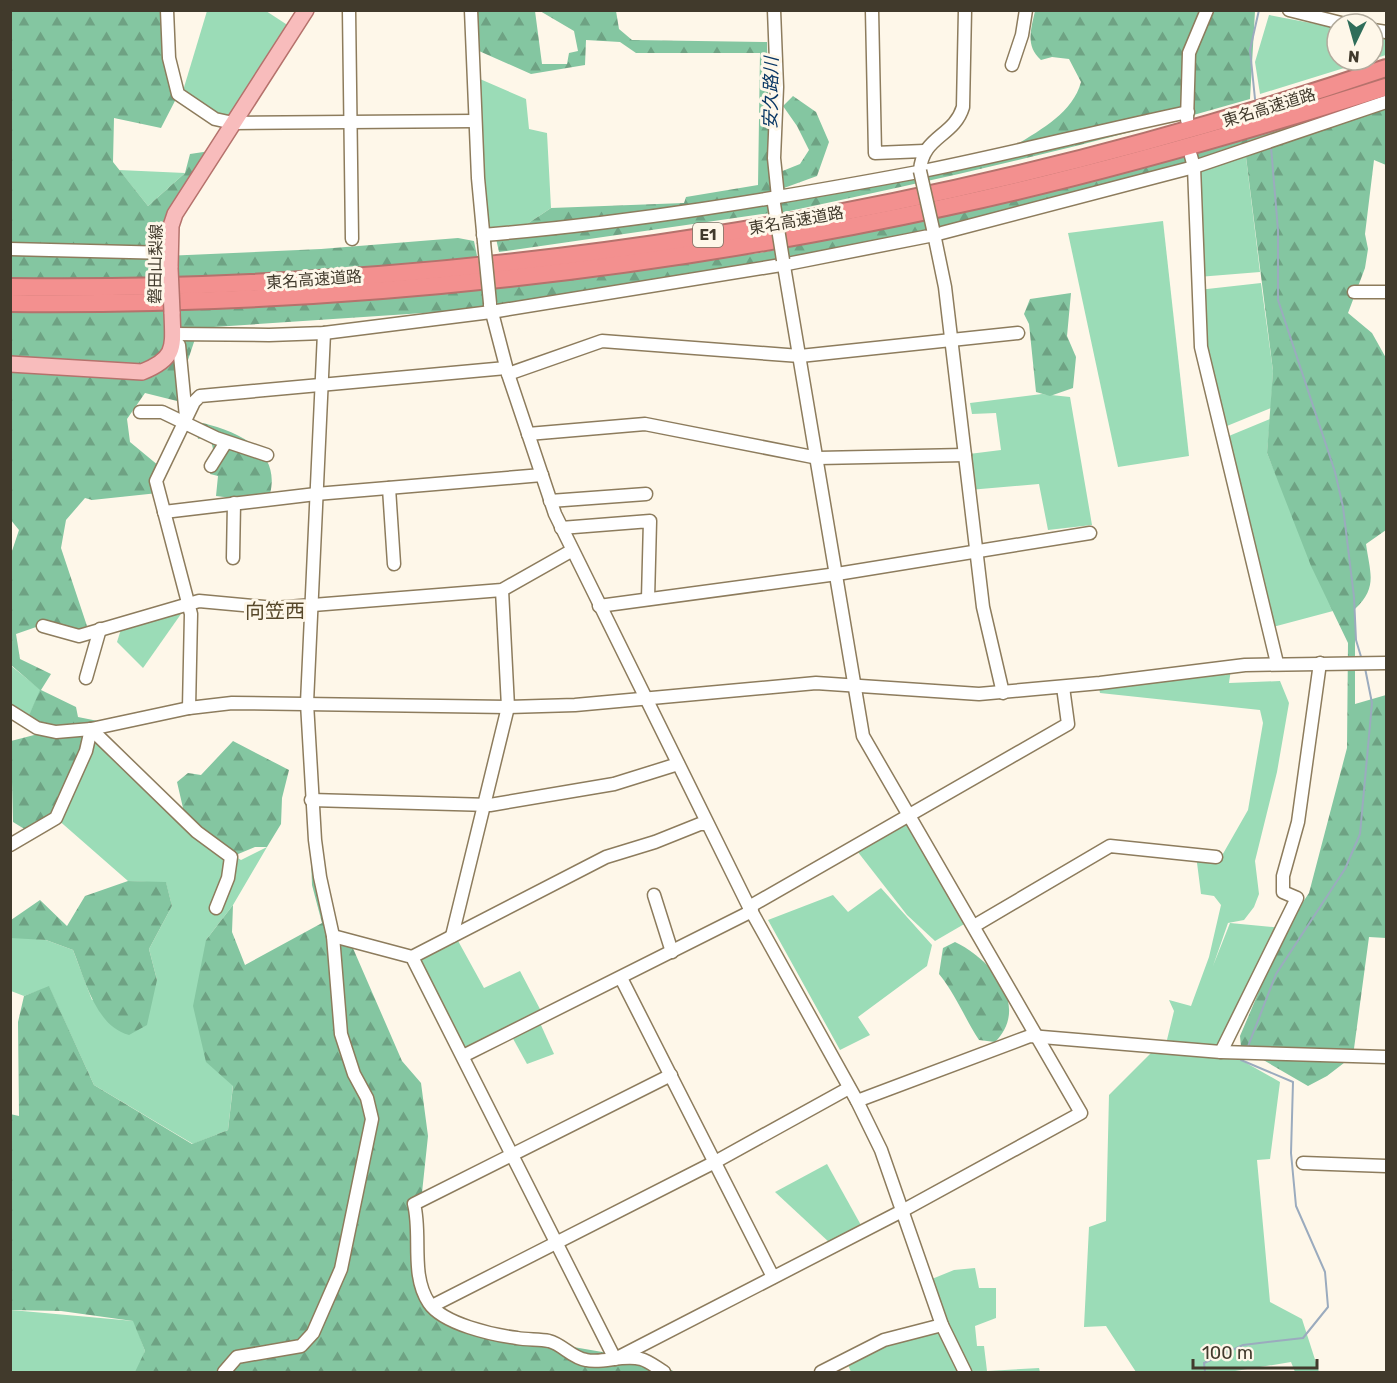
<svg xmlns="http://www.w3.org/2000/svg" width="1397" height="1383" font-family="Rubik,'Noto Sans JP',sans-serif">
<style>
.grass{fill:#9bdcb7}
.forest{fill:url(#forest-firs)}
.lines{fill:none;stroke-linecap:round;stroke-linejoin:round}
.stream{stroke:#9babbe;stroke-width:2}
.minor-casing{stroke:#8d7c5d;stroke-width:15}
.major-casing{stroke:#b5726c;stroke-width:18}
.highway-casing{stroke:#b5726c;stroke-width:20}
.minor{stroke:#fff;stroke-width:12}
.major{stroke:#f8bcbc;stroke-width:15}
.highway{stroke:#f3908f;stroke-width:16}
.minor-bridge-casing{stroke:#8d7c5d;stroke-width:15;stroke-linecap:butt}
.major-bridge-casing{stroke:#b5726c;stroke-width:18;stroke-linecap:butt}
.minor-bridge{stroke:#fff;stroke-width:12}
.major-bridge{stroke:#f8bcbc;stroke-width:15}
.labels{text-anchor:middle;stroke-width:6;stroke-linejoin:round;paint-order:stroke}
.shield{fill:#fef7e9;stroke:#7a7365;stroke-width:1.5}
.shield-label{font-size:15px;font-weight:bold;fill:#413a2c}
.street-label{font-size:16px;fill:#413a2c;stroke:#fef7e9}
.water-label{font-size:18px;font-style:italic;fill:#083664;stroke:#fef7e9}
.quarter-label{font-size:20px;fill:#564729;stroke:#fef7e9}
</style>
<defs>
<pattern id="forest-firs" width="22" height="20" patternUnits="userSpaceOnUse" patternTransform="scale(1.5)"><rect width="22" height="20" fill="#84c6a1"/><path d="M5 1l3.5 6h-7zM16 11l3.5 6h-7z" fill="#6ea283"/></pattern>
</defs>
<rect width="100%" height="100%" fill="#fef7e9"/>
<g class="grass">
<polygon points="207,11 266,11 289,26 230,119 214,118 182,94"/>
<polygon points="1269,15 1337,28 1337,60 1370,60 1260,94 1255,62"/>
<polygon points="1373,34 1386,36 1386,55 1373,59"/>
<polygon points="473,76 526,99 529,129 547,133 551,208 524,226 483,230"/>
<polygon points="1245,149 1260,272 1198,277 1194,167"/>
<polygon points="119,170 185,173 148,206"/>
<polygon points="1163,221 1189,456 1118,467 1068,233"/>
<polygon points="1261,283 1273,371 1271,408 1222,428 1201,347 1198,290"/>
<polygon points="1042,394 1070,397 1092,525 1048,530 1039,484 969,490 969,454 1001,450 996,413 972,414 970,403"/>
<polygon points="1270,419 1267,453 1333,611 1269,628 1224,438"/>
<polygon points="188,604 143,668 117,642 123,623"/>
<polygon points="10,665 41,690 26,722 11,709"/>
<polygon points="1231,669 1229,683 1280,681 1289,703 1277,772 1255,861 1259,894 1254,907 1244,920 1228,923 1213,966 1230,923 1283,928 1221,1052 1165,1048 1174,1011 1169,1000 1191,1006 1209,957 1221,905 1214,896 1201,894 1196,855 1220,859 1248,810 1263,723 1260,710 1100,693 1099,688"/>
<polygon points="91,729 225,850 241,860 267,847 233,905 206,940 233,1085 228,1130 193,1144 94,1085 49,987 24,996 11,991 11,936 46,940 73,950 92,1000 157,980 149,949 172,906 166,883 128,881 56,818 88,764"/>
<polygon points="907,823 966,923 935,941 907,915 854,847"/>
<polygon points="881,888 932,945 927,966 858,1017 870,1035 840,1050 768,920 833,895 848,912"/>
<polygon points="457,939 484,988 520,971 541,1011 465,1049 417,958"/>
<polygon points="540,1023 554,1054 527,1064 511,1035"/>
<polygon points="1151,1053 1241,1060 1280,1082 1270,1159 1257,1160 1270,1302 1302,1319 1319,1372 1295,1372 1291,1362 1229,1372 1136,1372 1106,1326 1084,1327 1089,1227 1106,1221 1109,1095"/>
<polygon points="827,1164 862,1227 830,1243 775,1192"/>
<polygon points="975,1268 979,1288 996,1288 996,1318 975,1326 977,1346 984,1346 987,1371 1039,1368 1040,1372 967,1372 927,1281 954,1270"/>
<polygon points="11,1310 134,1321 145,1351 138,1372 11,1372"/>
<polygon points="939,1326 966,1372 851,1372 846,1360"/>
</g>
<g class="forest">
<polygon points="11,10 167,11 177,97 161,128 114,118 113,162 148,206 185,173 190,154 210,151 165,256 321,249 458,238 474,241 478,261 214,280 11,280"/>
<polygon points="475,11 535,11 542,64 567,64 569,53 578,51 574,31 540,11 616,11 619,29 632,40 767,42 770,176 800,164 809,150 797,126 783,106 793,96 816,112 829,142 817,176 784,188 770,177 770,213 499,252 495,234 524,226 551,208 684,203 686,197 758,185 760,53 636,53 620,42 586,40 585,65 531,74 479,51"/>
<path d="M1035,11H1255L1250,99C1095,144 938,180 780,213L777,201L1016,145C1042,129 1073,112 1081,82L1069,59L1052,57L1041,60C1025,46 1031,29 1035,11Z"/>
<path d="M1386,102V165L1374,160L1365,234L1368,249L1365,268L1348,313L1372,333L1386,358V530L1366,544C1370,573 1378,587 1355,609V704L1386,695V938L1369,937L1353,1056L1327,1076L1308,1086L1241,1047L1240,1036L1271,963L1275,944L1309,893L1347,748L1348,643L1311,566L1267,453L1273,371L1245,149Z"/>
<polygon points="1343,111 1202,164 1041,207 794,258 484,309 168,330 195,339 183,375 185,403 145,393 127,419 130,442 159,466 158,493 92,500 85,498 66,520 61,548 87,626 74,635 39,626 16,634 20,659 51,674 41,690 76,707 78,717 108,723 88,743 88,764 60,809 31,833 13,822 11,741 38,734 26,722 40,690 11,665 11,554 19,530 10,519 11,312 164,310 509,283 759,253 977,209 1171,160"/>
<polygon points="1071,293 1067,336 1076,357 1073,388 1050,396 1036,392 1029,324 1024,314 1030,299"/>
<path d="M203,423C238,432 281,450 270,494L256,501L216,496L218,476L210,474C215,459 215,451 209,436L198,439L196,426Z"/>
<polygon points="233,741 289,770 282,798 281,824 267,847 255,847 231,857 186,821 177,782 188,773 201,775"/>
<polygon points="311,859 318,866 333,933 352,946 402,1061 421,1083 428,1136 417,1240 428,1302 498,1334 643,1359 676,1372 135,1372 145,1351 133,1321 61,1311 11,1310 10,1114 19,1116 18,1022 24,996 49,986 94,1085 192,1144 228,1130 233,1086 206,1062 193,1006 206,940 233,905 232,932 245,965 322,923 312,885"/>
<path d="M128,881L166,882L172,906L149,949L157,980L147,1025L129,1035C95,1026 85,979 73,950L46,940L10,938L11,920L40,900L67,926L85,896Z"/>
<path d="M955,942C991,959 1031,1006 995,1042L979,1040C964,1017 956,995 939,974L943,948Z"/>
</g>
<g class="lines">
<g class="stream">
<polyline points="1255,99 1250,50 1259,10"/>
<polyline points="1271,147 1278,230 1278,300 1335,472 1343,507 1354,597 1356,640 1362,660"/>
<polyline points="1247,1049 1276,974 1345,869 1360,834 1372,703 1365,668"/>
<polyline points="1205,1372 1204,1363 1243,1345 1303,1338 1328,1307 1325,1272 1296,1206 1291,1153 1293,1082 1241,1060 1243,1056"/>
</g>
<g class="minor-casing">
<g id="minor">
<polyline points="167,10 169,58 178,94 215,119 233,123 475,121"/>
<polyline points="349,10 352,239"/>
<polyline points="471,10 478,178 484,242"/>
<polyline points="774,10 777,87 774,158 778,197"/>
<polyline points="872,10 875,153 924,151"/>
<polyline points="1289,10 1345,24"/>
<polyline points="1373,30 1386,32"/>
<polyline points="1012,65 1022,35 1026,10"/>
<polyline points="1187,120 1189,53 1207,10"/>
<polyline points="1191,156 1194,167 1201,347 1277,663"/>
<path d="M920,171C922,136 954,137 963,107L965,10"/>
<polyline points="933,229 945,287 983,607 1003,693"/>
<path d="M483,235C629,223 774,199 918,172C1008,154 1098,131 1188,112"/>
<polyline points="10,249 170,253"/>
<polyline points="1354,292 1386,292"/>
<polyline points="490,305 508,374 555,514 749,907 857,1101 881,1150 942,1325 965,1372"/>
<polyline points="173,334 269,335 324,333 491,312 787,264 934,235 1194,167 1386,102"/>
<polyline points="173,341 179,345 186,417"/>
<polyline points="508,374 602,341 800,356 1018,333"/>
<polyline points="140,412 162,412 216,438 267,455"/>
<polyline points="528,434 645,424 818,458 965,455"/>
<polyline points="211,466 226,442"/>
<polyline points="389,488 394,564"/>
<polyline points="550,501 646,494"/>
<polyline points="164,512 316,494 542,475"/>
<polyline points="561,528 650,521 648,599"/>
<polyline points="233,558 234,503"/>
<polyline points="599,606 837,574 1090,533"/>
<polyline points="43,626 79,636 199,601 275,608 502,590 571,551"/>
<polyline points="86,678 100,629"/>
<polyline points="189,708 191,614 156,481 194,402 200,396 506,368"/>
<polyline points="10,711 37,728 56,732 91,729 189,708 232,703 508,707 575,705 816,683 979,694 1100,683 1245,665 1386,663"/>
<polyline points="91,729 197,832 231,857 228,878 216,908"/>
<polyline points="311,800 490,805 614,784 678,764"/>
<polyline points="10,845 56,818 86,751 91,729"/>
<polyline points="654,895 672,952"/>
<polyline points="749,907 1068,724 1063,687"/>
<polyline points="974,926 1110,846 1216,857"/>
<polyline points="333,936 412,957 615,1359 902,1211 1081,1113 863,736 783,260"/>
<polyline points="452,936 508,707 502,590"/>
<polyline points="412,957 606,857 655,842 700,824 707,824"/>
<polyline points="621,978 773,1277"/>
<polyline points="1221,1052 1297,898 1283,892 1283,876 1298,822 1320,663"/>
<polyline points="463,1056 752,911"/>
<polyline points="857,1101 1030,1036 1221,1052 1386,1057"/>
<polyline points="1303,1163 1386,1166"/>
<polyline points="432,1306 715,1162 849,1088"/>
<polyline points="224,1372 237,1357 301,1346 313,1333 341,1269 372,1119 367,1098 354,1074 341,1034 333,936 320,877 315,840 307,703 324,333"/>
<path d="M664,1372C657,1368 649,1361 641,1359C623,1354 603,1364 586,1360C572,1358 562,1344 549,1341C539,1339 527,1340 517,1338C493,1335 443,1324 429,1303C410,1275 422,1235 414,1204L671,1075"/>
<polyline points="821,1372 884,1340 942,1325"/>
</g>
</g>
<g class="major-casing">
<g id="major">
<polyline points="170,268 171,226 175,214 306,10"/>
<path d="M10,364L142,372C177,358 173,347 172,312"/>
</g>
</g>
<g class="highway-casing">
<g id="highway">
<path d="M10,287C477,293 945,218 1386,68"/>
<path d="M10,303C324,306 640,273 946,207C1095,175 1241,133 1386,87"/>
</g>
</g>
<use href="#minor" class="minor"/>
<use href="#major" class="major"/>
<use href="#highway" class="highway"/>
<g class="minor-bridge-casing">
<g id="minor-bridge">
<polyline points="920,171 933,229"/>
<polyline points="774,204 783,260"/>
<polyline points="484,242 490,303"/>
</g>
</g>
<g class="major-bridge-casing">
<polyline id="major-bridge" points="170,268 172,312"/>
</g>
<use href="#minor-bridge" class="minor-bridge"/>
<use href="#major-bridge" class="major-bridge"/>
</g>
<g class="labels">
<rect class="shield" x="693" y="223" width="30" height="24" rx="4.5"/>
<g class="shield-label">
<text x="708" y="240">E1</text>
</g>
<g class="street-label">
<text transform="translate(1269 107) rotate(-17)" y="6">東名高速道路</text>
<text transform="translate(796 220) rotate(-10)" y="6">東名高速道路</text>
<text transform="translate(155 264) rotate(-89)" y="6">磐田山梨線</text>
<text transform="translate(314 279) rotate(-4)" y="6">東名高速道路</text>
</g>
<g class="water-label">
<text transform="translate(771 93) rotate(-89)" y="6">安久路川</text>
</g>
<g class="quarter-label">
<text x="275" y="618">向笠西</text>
</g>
</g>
<rect width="1397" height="1383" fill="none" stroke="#413a2c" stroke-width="24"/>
<g transform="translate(1355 42) rotate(185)"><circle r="28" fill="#fef7e9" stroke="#b2ab9d" stroke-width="1.5"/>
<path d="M0-4.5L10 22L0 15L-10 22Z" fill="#2f6d5a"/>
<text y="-9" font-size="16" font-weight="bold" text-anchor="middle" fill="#413a2c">N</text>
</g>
<path d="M1193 1359v9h124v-9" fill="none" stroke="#413a2c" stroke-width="3"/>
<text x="1202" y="1359" font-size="18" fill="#413a2c" stroke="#fef7e9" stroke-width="4.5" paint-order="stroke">100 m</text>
</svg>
